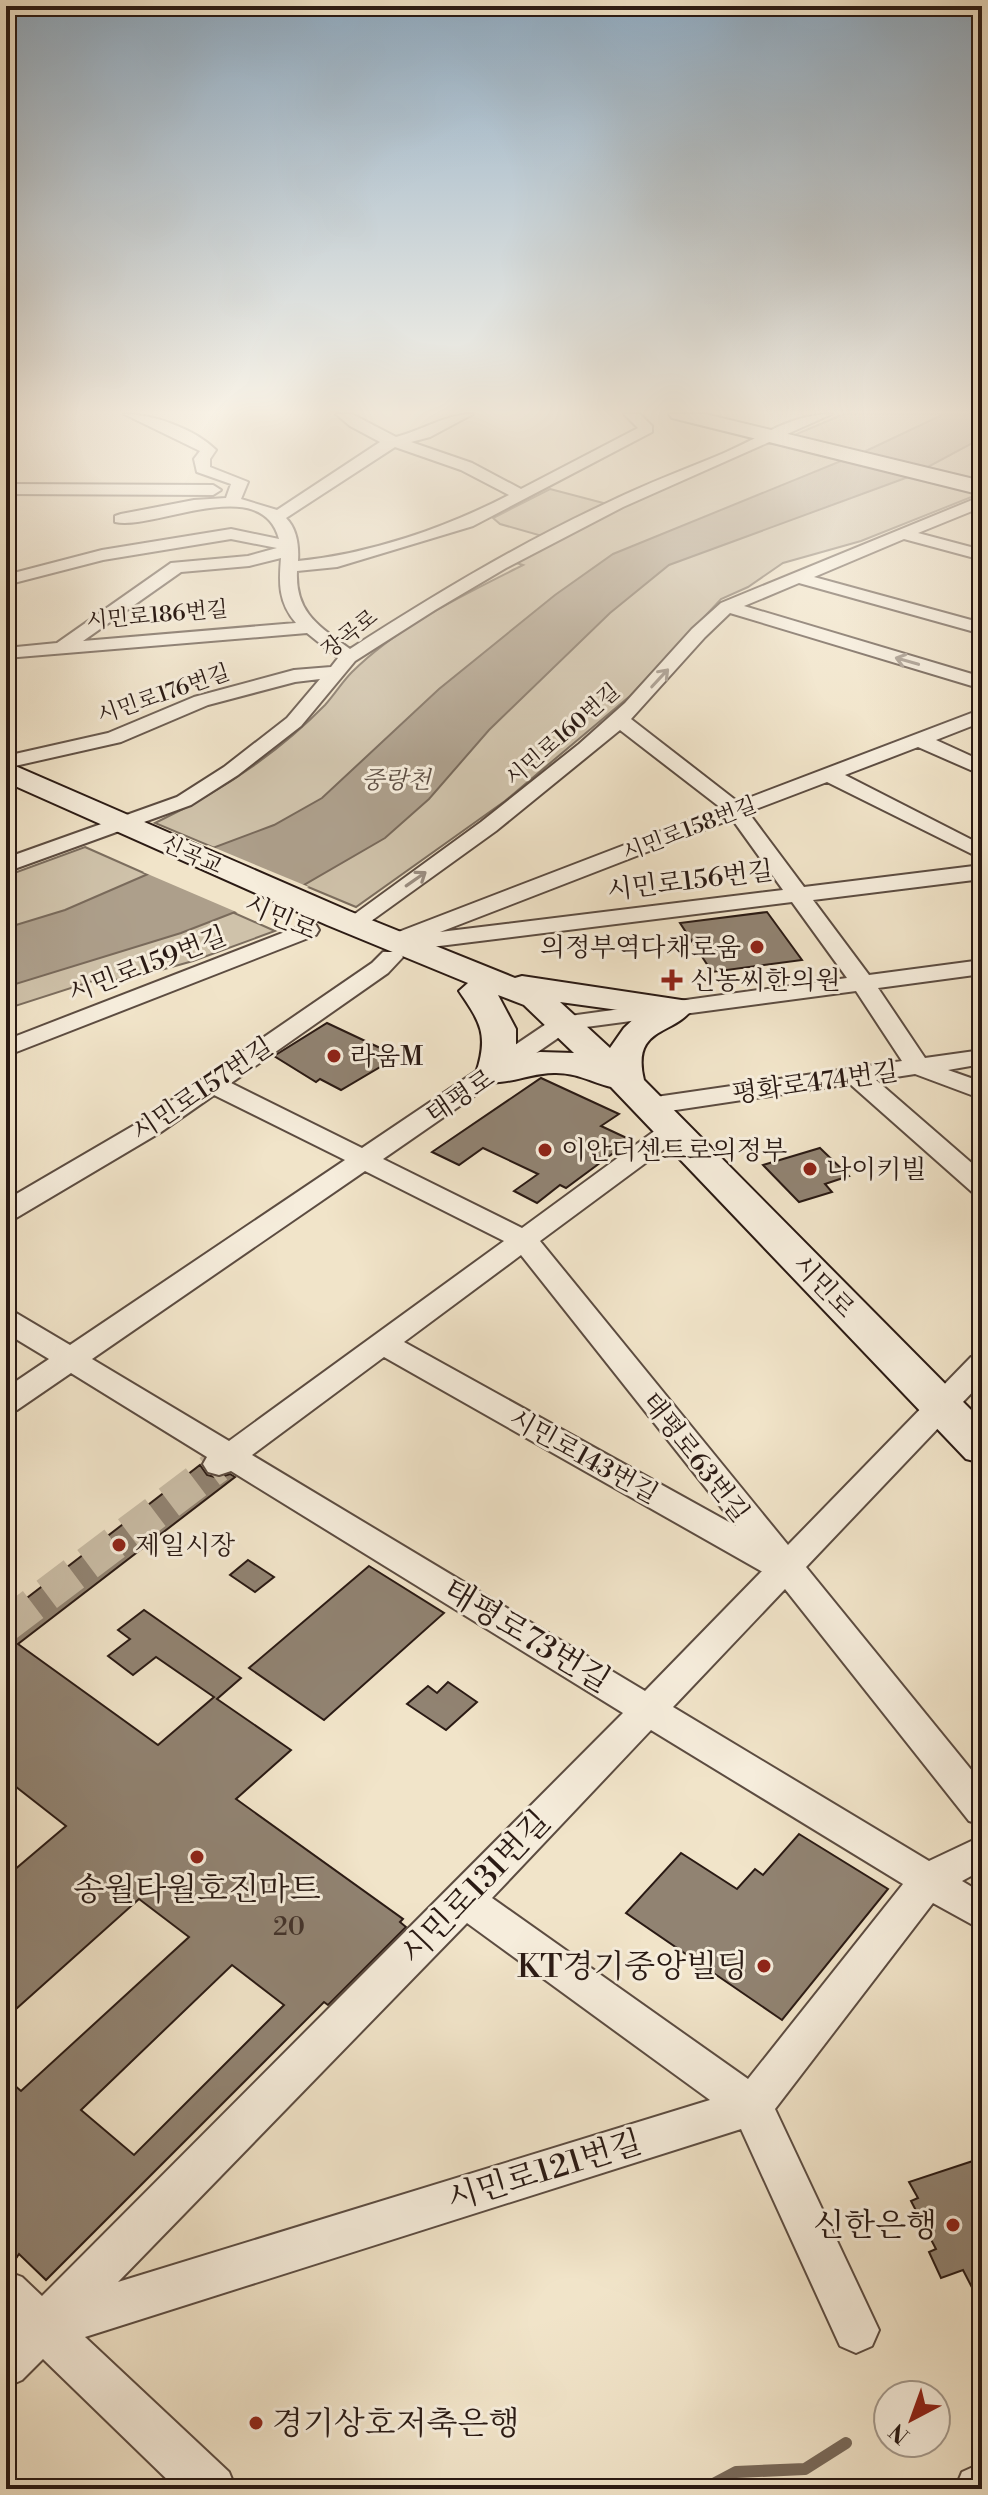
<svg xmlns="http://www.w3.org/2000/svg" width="988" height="2495" font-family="'Libre Bodoni','Noto Serif KR',serif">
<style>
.green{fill:#cfc2aa;stroke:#7c6e5f;stroke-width:2}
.water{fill:#ad9f8b;stroke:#796a5b;stroke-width:2}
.pier{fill:#f1e4c9}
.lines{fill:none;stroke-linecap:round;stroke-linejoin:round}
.stream{stroke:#796a5b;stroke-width:12}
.building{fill:#918372;stroke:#2a1a14;stroke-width:2;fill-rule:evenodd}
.street-tunnel{stroke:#c9bca5;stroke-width:34;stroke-dasharray:34 17;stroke-linecap:butt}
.street-casing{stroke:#5c4c41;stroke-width:4}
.secondary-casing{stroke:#2a1a14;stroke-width:4}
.street{fill:#f6eddc;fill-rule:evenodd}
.secondary{fill:#f6eddc;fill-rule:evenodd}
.oneway{stroke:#9a8e82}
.poi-dot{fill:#8f2418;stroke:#f6eddc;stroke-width:3}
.labels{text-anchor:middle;stroke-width:6;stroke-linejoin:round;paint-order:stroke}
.far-street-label{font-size:22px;fill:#2a1a14;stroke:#f6eddc}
.far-water-label{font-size:24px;font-style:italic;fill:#5e4f44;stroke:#f6eddc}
.street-label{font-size:26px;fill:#2a1a14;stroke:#f6eddc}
.poi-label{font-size:26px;fill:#2a1a14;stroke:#f6eddc;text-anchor:start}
.near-number-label{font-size:26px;fill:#44342c}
.near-street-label{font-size:32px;fill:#2a1a14;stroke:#f6eddc}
.near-poi-label{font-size:32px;fill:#2a1a14;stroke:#f6eddc;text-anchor:end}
</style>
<rect width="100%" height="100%" fill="#f1e4c9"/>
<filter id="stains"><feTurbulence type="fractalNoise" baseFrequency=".0025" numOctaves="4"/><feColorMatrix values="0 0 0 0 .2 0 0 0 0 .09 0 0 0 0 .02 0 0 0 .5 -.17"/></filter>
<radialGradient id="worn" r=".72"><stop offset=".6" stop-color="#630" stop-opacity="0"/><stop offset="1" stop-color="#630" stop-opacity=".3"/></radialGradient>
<g class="green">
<polygon points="844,414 982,414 982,483 792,436"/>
<path d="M777,443L979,494L861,541L783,563L748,587L721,599L630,696L505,801L356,907L155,823C218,793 276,755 325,705C335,694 342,682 352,672C399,625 464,595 523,565L513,562L610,511L760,445Z"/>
<polygon points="550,489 611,505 542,536 500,524 493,518"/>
<polygon points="85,847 275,931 193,961 122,981 105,977 6,1009 6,876"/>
</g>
<polygon class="water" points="944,414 982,414 982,438 911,476 669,565 610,613 489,730 429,799 385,838 302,886 181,933 6,987 6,928 65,910 178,861 274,825 322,798 439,689 555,595 613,554 868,450"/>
<polygon class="pier" points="208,845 309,887 241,914 143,872"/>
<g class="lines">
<polyline class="stream" points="704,2489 736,2472 805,2469 846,2443"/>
</g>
<g class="building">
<polygon points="767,912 802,960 712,972 680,923"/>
<polygon points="327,1023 378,1047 397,1057 341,1090 320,1079 316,1082 274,1056"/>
<polygon points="541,1078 619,1114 601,1126 631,1140 566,1188 560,1185 537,1203 514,1191 538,1174 483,1148 459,1165 432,1152"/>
<polygon points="820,1148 849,1176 825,1184 832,1192 799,1202 763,1165"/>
<path d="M200,1465L207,1475L218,1478L230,1474L235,1477L18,1644L158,1745L214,1697L156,1657L133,1675L108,1656L130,1639L118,1630L144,1610L241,1678L217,1699L291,1750L236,1799L403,1919L400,1922L406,1927L328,2005L324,2002L46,2280L19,2254L17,2257L6,2247V2078L21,2091L189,1937L139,1899L6,2018V1877L66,1826L6,1779V1614ZM232,1965L284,2005L134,2155L81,2110Z"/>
<polygon points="248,1560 274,1577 255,1592 230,1575"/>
<polygon points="369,1566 444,1613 324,1720 249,1668"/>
<polygon points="448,1682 477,1702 446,1730 407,1704 428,1686 437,1693"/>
<polygon points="799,1834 888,1889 782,2020 626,1913 681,1853 737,1889 755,1869 763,1875"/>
<polygon points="982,2158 982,2307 963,2270 941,2278 929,2252 936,2249 911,2201 918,2198 909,2182"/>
</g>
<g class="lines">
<polyline class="street-tunnel" points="6,1625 217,1466"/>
<g class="street-casing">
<g id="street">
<path d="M124,414C153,414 195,429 216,450L210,459V467L248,482L241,499L277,510L380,442L350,426L336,414H352L396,437C423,430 446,414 473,414L430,437L411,442L472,463L521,489L638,428L624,414H640L652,426V432L473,526L337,567L297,571C295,613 319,626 350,649C434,595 520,543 611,501C648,483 686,469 724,453C761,437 791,414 832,414L623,507L506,568L435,610L355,661L301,726L238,775L191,805L6,872V858L177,797L224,767L287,718L320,679L295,682L208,705L121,742L6,768V756L108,733L194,697L294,670L331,667L338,658L307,633L6,658V648L57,643L171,563L248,556L277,548L231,539L103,560L6,585V575L102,550L231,529L279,539C262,472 153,531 115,522V516L121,514L194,500L226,498L231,484L197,472L194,459L200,451ZM395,447L461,470L509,495C445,528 370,554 298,561C299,546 297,529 286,518ZM281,558C279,583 278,602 296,623L83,641L181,572L249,566Z"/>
<polygon points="6,484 213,485 221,490 213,495 6,494"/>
<path d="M982,496V507L918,533L982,550V560L904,539L814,577L982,623V634L799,583L744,606L982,677V689L730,613L705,637L631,719L738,802L982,709V722L936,740L982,761V775L918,747L845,775L982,845V859L827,782L748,812L804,887L982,865V879L813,900L869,975L982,960V974L878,988L925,1058L982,1050V1064L948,1070L982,1082V1099L915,1074L876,1080L982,1172V1194L972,1192L850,1084L649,1114L640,1111L636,1106L640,1101L649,1098L902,1061L856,991L571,1029L383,1159L522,1228L664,1124H682L686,1130L682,1136L540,1241L788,1545L971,1357L982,1354V1382L806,1567L982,1783V1825L969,1821L785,1589L673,1707L929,1861L982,1836V1870L962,1881L982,1893V1930L933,1903L775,2109L879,2330L872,2346L856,2353L840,2346L741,2129L85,2337L229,2472L236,2489H177L43,2359L22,2380L6,2387V2331L10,2328L6,2324V2271L22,2277L42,2296L623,1713L231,1471L219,1475L208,1472L203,1464L207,1457L71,1373L17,1410L6,1413V1388L49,1359L6,1333V1311L16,1313L70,1345L345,1160L214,1095L161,1132L16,1218L6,1220V1200L143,1120L372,963L383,952H399L403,957L388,973L231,1083L362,1148L555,1018L847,978L792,902L423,948L413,943L396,948L388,946L384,941L388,936L721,808L620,730L496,831L360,929H344L341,924L481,822L579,744L625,703L692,629L721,603ZM732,819L783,890L440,932ZM365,1171L504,1241L229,1441L92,1359ZM521,1255L736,1526L404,1342ZM384,1357L761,1571H762L645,1691L252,1455ZM651,1730L903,1884L748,2079L492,1898ZM467,1923L710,2100L118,2282Z"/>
<polygon points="308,923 316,925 319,930 316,935 6,1056 6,1040"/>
<polygon points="982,2463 982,2489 955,2489 962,2472"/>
</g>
</g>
<g class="secondary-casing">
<g id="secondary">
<polygon points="669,414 705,414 982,481 982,495 672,418"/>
<path d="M6,762L349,911L515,978L522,976L688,1001L693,1008C674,1036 631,1026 644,1080L982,1421V1463L966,1459L611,1087C591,1082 577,1073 556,1073C531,1072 505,1087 481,1081L476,1073C489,1034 480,1022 459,991L468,983L327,925L6,782ZM498,995L524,1005L574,1053L540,1052L516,1056V1029ZM560,1002L640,1013L624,1028L610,1048Z"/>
</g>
</g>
<use href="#street" class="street"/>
<use href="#secondary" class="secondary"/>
</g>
<defs><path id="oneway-shaft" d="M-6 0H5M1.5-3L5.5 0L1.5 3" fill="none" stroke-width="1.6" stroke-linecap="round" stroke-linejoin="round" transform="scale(2)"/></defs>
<g class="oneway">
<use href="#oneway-shaft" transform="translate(907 661) rotate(-164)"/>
<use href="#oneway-shaft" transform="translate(660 678) rotate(-47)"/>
<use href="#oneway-shaft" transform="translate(416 879) rotate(-35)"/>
</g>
<linearGradient id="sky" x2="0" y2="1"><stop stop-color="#90acc3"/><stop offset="0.54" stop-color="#f9f3e7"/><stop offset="1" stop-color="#f9f3e7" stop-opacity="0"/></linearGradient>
<rect width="988" height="763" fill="url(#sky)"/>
<g class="poi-dot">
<circle cx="757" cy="947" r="8"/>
<path d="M668 968h8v8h8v8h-8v8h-8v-8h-8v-8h8z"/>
<circle cx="334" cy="1056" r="8"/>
<circle cx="545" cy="1150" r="8"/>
<circle cx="810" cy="1169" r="8"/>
<circle cx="119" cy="1545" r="8"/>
<circle cx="197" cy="1857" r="8"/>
<circle cx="764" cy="1966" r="8"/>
<circle cx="953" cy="2225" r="8"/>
<circle cx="256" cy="2423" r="8"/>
</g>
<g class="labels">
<g class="far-street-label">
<text transform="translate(157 614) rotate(-5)" y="8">시민로186번길</text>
<text transform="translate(349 633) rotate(-38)" y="8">장곡로</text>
<text transform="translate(163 693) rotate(-19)" y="8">시민로176번길</text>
<text transform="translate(562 734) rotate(-41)" y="8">시민로160번길</text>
<text transform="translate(689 828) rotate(-21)" y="8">시민로158번길</text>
<text transform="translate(192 854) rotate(24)" y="8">신곡교</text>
</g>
<g class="far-water-label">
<text x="396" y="788">중랑천</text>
</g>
<g class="street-label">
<text transform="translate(690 880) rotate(-7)" y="9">시민로156번길</text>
<text transform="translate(281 917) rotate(23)" y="9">시민로</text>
<text transform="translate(147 964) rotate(-21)" y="9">시민로159번길</text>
<text transform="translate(815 1082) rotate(-8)" y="9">평화로474번길</text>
<text transform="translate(202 1089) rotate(-34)" y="9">시민로157번길</text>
<text transform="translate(460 1096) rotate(-34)" y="9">태평로</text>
<text transform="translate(824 1286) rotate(46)" y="9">시민로</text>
<text transform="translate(584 1456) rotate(29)" y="9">시민로143번길</text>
<text transform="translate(696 1457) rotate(52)" y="9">태평로63번길</text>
</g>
<g class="poi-label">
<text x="741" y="956" text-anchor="end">의정부역다채로움</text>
<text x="690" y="989">신농씨한의원</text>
<text x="350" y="1065">라움M</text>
<text x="561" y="1159">이안더센트로의정부</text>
<text x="826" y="1178">나이키빌</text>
<text x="135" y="1554">제일시장</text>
</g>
<g class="near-number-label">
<text x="289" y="1935">20</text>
</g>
<g class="near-street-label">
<text transform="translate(527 1635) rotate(31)" y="11">태평로73번길</text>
<text transform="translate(475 1887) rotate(-46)" y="11">시민로131번길</text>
<text transform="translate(544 2170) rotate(-17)" y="11">시민로121번길</text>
</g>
<g class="near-poi-label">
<text x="197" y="1900" text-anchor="middle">송월타월호진마트</text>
<text x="748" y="1977">KT경기중앙빌딩</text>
<text x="937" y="2236">신한은행</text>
<text x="272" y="2434" text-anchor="start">경기상호저축은행</text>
</g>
</g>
<rect width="988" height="2495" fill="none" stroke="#f1e4c9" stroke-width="32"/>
<rect x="8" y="8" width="972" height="2479" fill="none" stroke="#2a1a14" stroke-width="4"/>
<rect x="16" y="16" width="956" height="2463" fill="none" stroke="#2a1a14" stroke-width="2"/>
<g transform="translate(912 2419) rotate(221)"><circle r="38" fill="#f6eddc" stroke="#a4998c" stroke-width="2"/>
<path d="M0-6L14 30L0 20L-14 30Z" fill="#8f2418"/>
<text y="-12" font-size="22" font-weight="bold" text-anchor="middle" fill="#2a1a14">N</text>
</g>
<rect width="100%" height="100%" filter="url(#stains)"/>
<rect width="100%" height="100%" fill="url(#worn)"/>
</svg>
